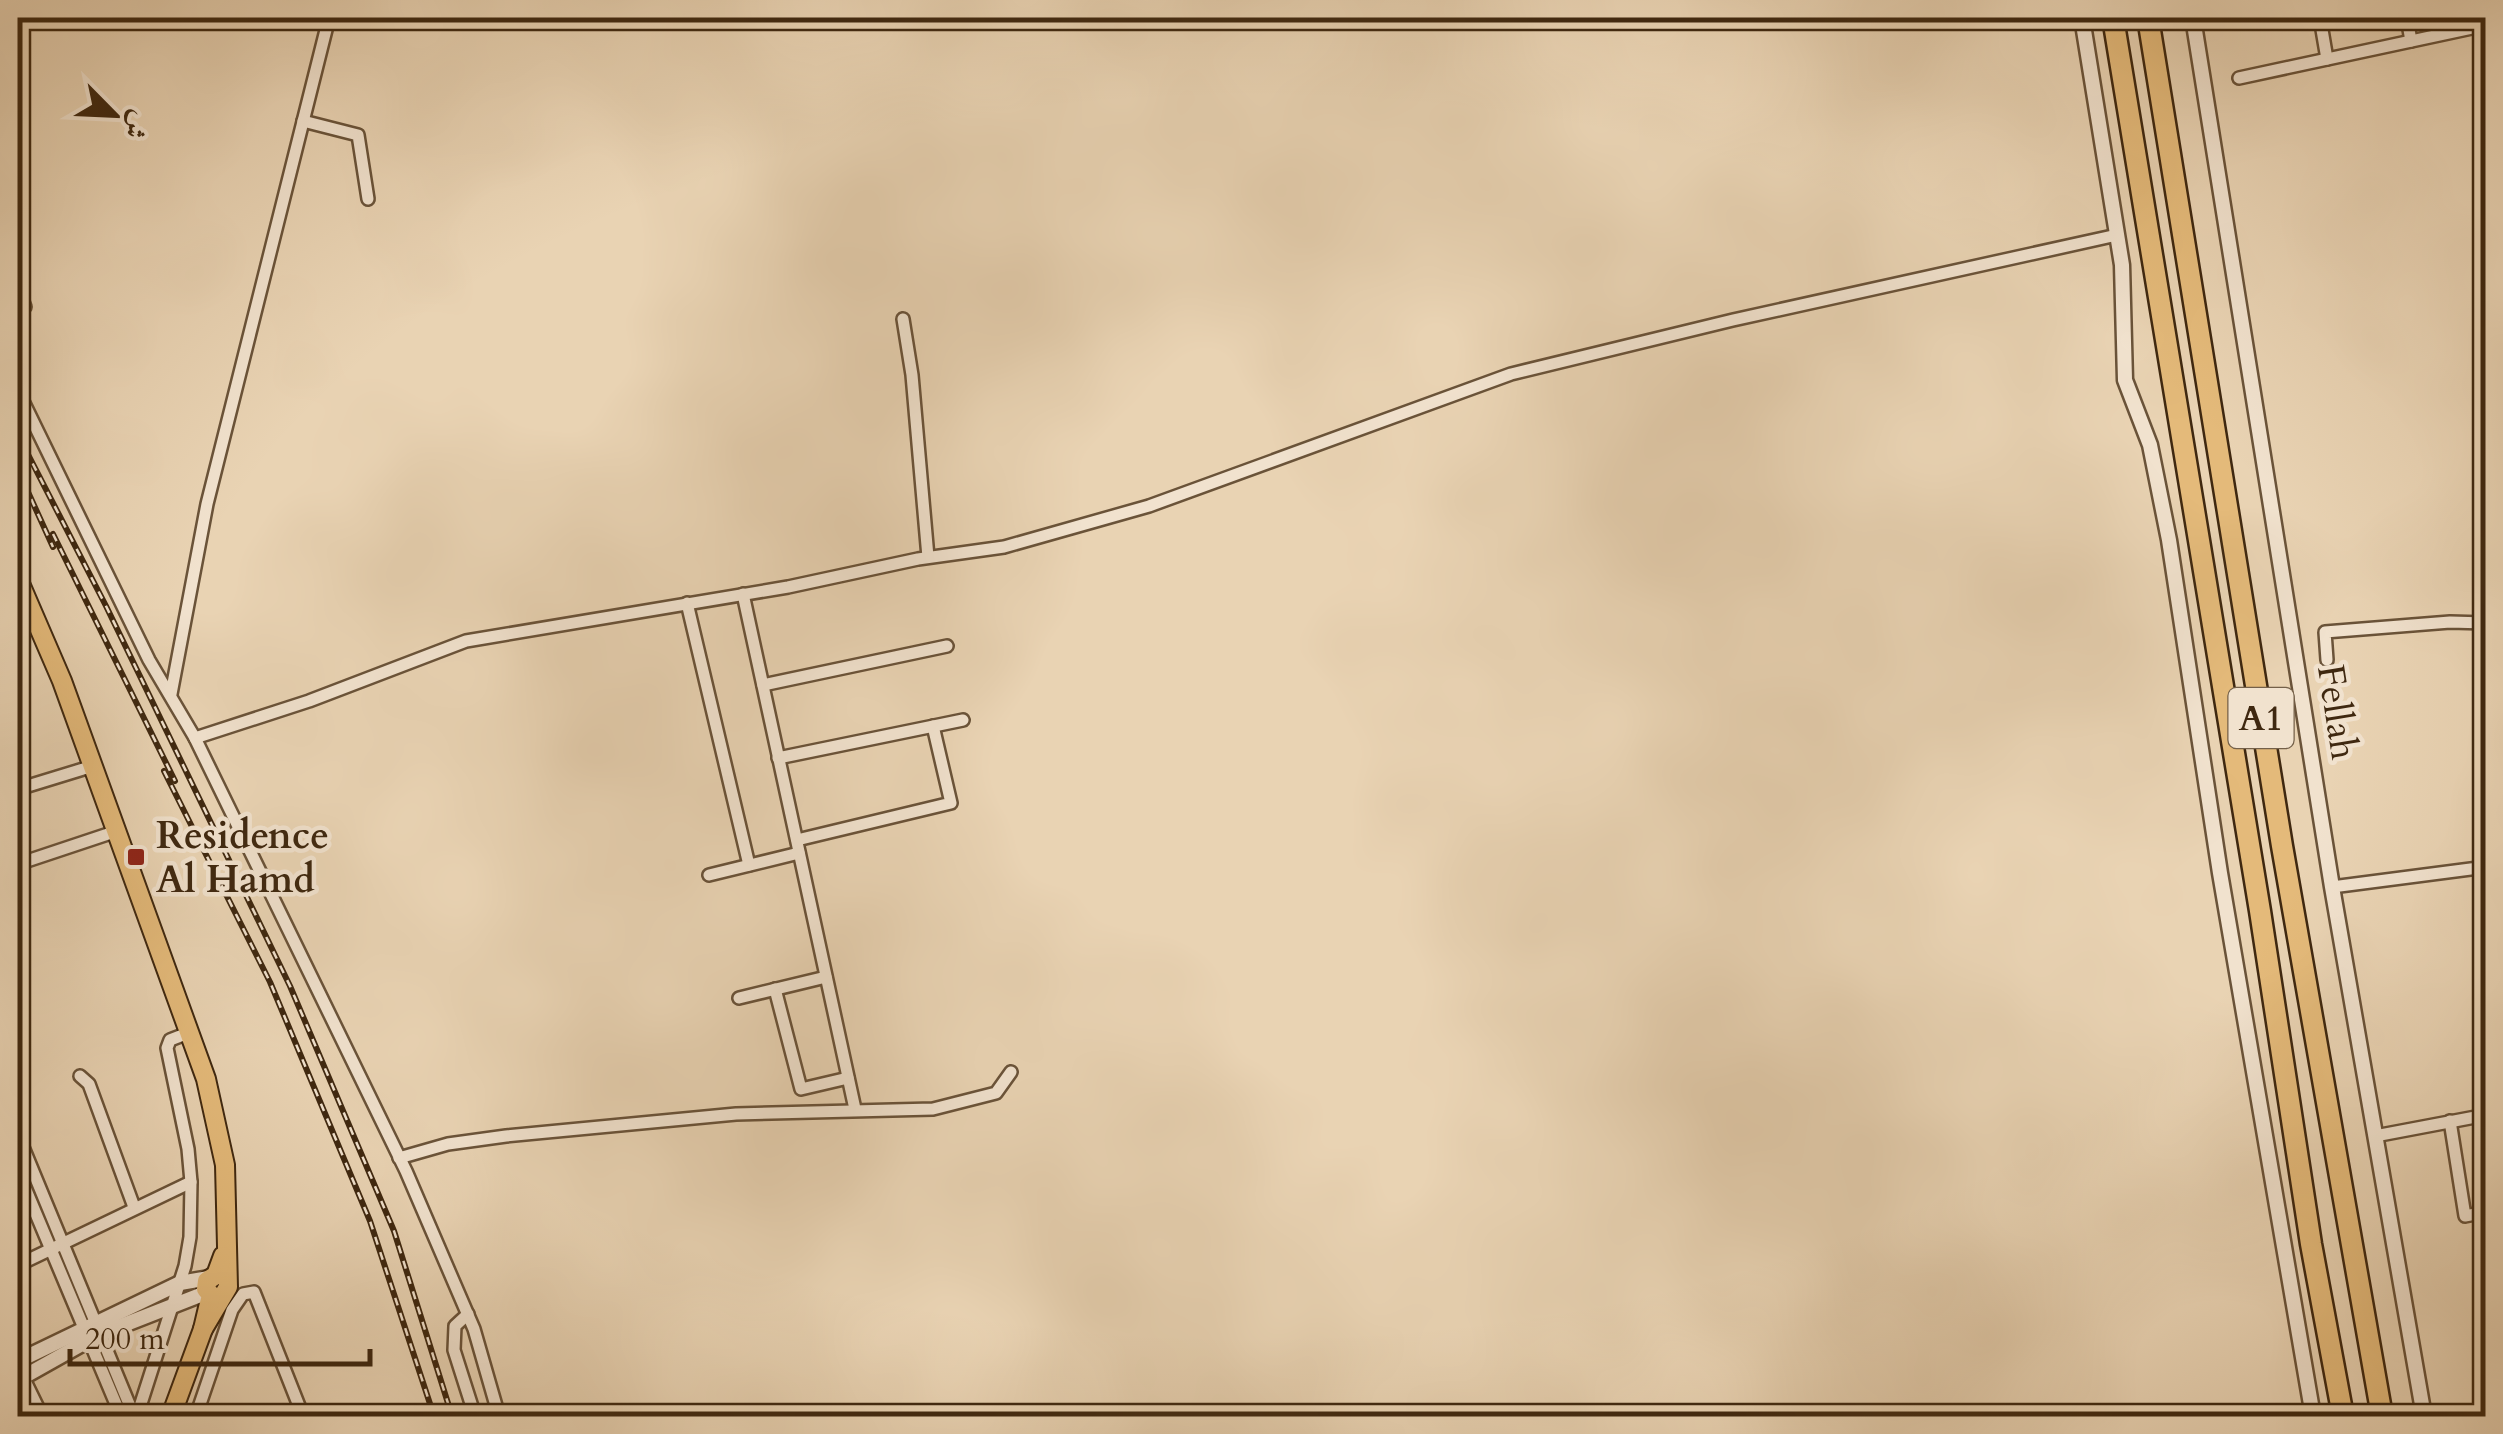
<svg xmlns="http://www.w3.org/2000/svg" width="2503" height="1434" font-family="Cardo,Amiri,serif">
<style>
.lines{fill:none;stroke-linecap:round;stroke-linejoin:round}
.minor-casing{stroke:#6a5339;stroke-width:16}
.tertiary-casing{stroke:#6a5339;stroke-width:19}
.primary-casing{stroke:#3f2810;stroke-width:22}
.motorway-casing{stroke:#3f2810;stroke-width:25}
.minor{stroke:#f1e2ce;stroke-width:11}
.tertiary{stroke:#f1e2ce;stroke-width:14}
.primary{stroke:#e4ba7a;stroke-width:18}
.motorway{stroke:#e4ba7a;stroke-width:20}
.rail-casing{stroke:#3f2810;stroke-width:6}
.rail{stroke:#f1e2ce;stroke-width:2.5;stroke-dasharray:8;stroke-linecap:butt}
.poi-dot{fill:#8f2418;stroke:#f1e2ce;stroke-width:4}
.labels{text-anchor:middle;stroke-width:9;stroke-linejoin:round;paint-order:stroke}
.shield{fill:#f1e2ce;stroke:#746049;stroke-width:2.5}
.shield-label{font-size:35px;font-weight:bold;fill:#3f2810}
.street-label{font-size:38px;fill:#3f2810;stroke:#f1e2ce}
.poi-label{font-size:38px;font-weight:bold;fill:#3f2810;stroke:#f1e2ce;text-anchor:start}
</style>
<rect width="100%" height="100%" fill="#e9d3b3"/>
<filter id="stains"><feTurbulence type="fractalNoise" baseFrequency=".002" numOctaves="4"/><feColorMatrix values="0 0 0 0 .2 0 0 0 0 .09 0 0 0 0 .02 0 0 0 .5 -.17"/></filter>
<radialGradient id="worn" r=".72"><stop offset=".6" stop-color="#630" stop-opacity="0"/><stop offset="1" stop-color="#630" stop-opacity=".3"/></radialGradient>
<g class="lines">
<g class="minor-casing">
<g id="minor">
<polyline points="2320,18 2327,59"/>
<polyline points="2407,18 2411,41"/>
<polyline points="2239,78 2486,25"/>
<polyline points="303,121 358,135 368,199"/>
<polyline points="18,288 25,307"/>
<polyline points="903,319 912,375 928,557"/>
<polyline points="18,391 149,660 195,738 406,1171 474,1329 499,1416"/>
<polyline points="743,594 855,1109"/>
<polyline points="687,603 749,865"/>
<polyline points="2327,660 2325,632 2450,622 2486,623"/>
<polyline points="763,685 947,646"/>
<polyline points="171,694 207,504 329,18"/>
<polyline points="195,738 309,701 466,641 788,587 918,559 1004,547 1149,506 1511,374 1733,320 2117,235"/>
<polyline points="778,758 963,720"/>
<polyline points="18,789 93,766"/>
<polyline points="797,840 951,803 933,726"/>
<polyline points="18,864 117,831"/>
<polyline points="709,875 799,853"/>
<polyline points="2332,887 2486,867"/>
<polyline points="775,989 801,1089 848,1078"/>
<polyline points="739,998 826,977"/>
<polyline points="80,1076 89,1084 134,1207"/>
<polyline points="2450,1121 2465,1216 2486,1212"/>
<polyline points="18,1135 134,1416"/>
<polyline points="2375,1136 2486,1115"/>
<polyline points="399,1158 448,1144 506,1136 736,1114 933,1109 996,1093 1011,1072"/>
<polyline points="18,1171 121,1416"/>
<polyline points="18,1265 191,1182"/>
<polyline points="468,1314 455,1326 454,1350 475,1416"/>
<polyline points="23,1377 42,1416"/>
<polyline points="137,1416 185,1266 190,1237 191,1182 188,1149 167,1048 170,1040 188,1033"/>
<polyline points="196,1416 232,1310 243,1294 254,1292 303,1416"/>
</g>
</g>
<g class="tertiary-casing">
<g id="tertiary">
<polyline points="2082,18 2122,265 2125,380 2150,445 2169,540 2220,873 2313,1416"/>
<polyline points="2193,18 2332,887 2424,1416"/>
<polyline points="18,1361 180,1283 209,1278"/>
<polyline points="18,1380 98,1335 208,1292"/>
</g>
</g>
<g class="primary-casing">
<g id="primary">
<polyline points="18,579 62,681 206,1079 225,1165 228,1287 203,1329"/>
<polyline points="171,1416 203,1329 211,1295 206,1289 207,1281 216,1275 223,1256"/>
</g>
</g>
<g class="motorway-casing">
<g id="motorway">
<polyline points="2113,18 2260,911 2311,1244 2343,1416"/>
<polyline points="2148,18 2282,846 2382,1416"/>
</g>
</g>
<use href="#minor" class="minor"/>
<use href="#tertiary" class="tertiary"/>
<use href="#primary" class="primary"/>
<use href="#motorway" class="motorway"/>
<g class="rail-casing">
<g id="rail">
<polyline points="18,435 106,606 290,986 394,1231 452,1416"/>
<polyline points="18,470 53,547"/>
<polyline points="53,534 175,781"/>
<polyline points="164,771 270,982 370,1221 434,1416"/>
</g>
</g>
<use href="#rail" class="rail"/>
</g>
<rect class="poi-dot" x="126" y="847" width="20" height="20" rx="5"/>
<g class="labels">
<rect class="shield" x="2228.5" y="688" width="65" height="60" rx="8"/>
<g class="shield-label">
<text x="2261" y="730">A1</text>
</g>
<g class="street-label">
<text transform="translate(2338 712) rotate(81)" y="13">Fellah</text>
</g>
<g class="poi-label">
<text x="156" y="848">Residence<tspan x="156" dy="44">Al Hamd</tspan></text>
</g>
</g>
<rect width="2503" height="1434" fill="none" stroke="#e9d3b3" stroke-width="60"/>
<rect x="20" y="20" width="2463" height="1394" fill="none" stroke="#3f2810" stroke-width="5"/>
<rect x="30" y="30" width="2443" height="1374" fill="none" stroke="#3f2810" stroke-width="2.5"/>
<g transform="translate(115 115) rotate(114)" stroke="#f1e2ce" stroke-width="8" paint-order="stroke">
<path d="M0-8L18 38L0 25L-18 38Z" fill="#3f2810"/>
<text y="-15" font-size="28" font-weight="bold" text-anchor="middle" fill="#3f2810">ش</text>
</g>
<path d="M70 1349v15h300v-15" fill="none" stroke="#3f2810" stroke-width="5"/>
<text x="85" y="1349" font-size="30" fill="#3f2810" stroke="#f1e2ce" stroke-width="8" paint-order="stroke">200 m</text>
<rect width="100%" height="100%" filter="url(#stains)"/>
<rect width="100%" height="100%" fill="url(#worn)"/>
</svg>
